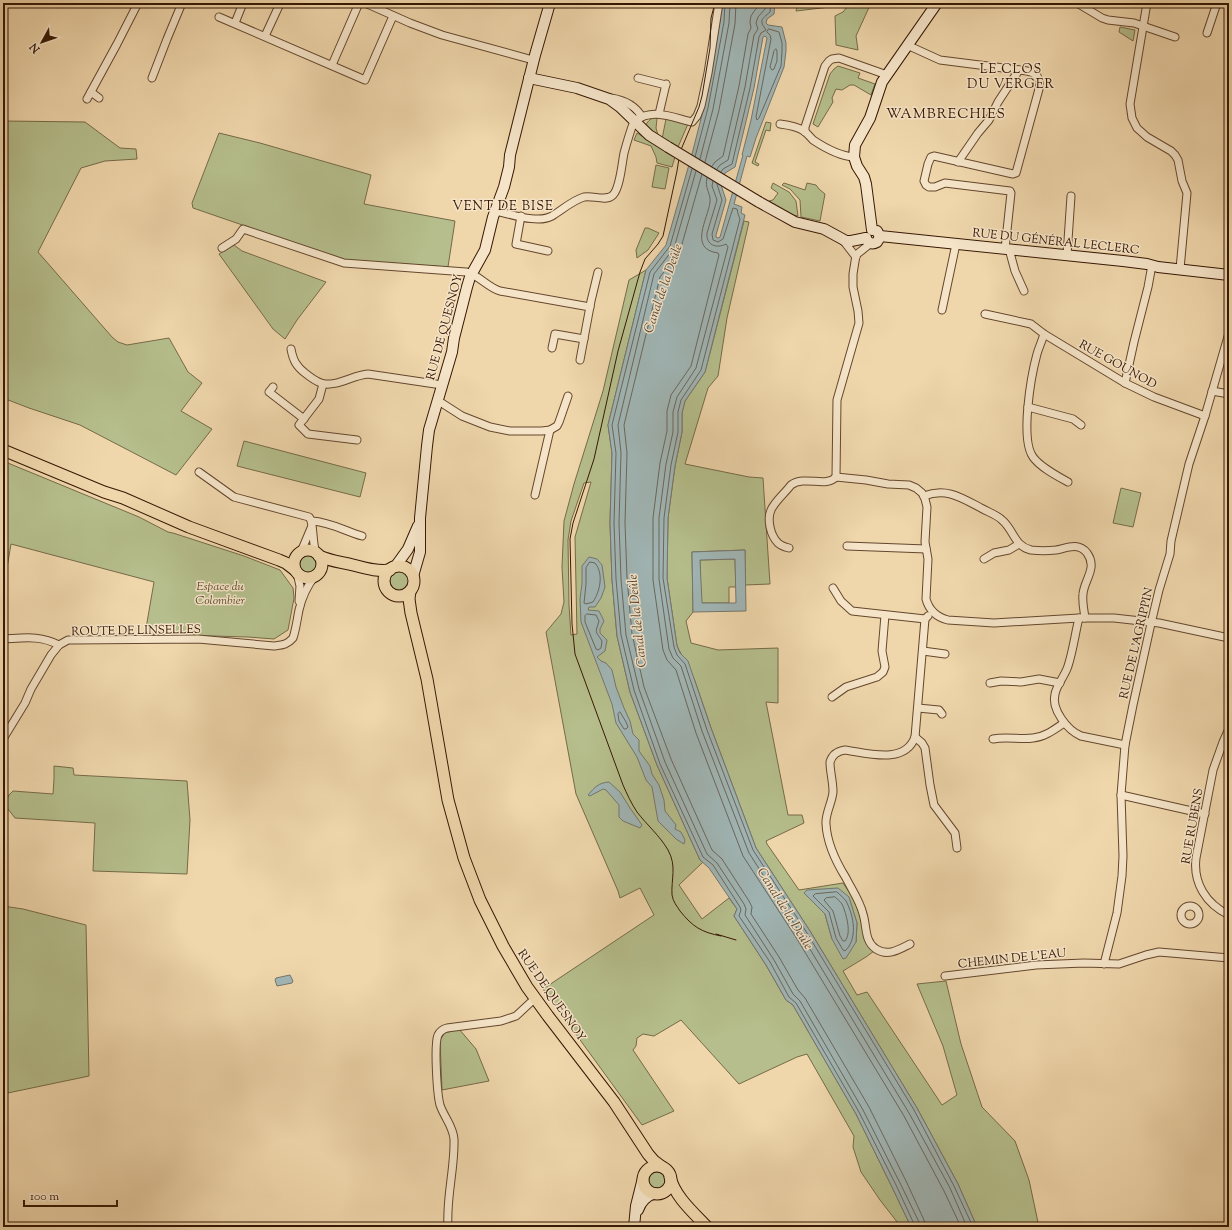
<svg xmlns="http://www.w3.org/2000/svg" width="1232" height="1230" font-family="'Sorts Mill Goudy',serif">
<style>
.green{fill:#b5be8c;stroke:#766a48;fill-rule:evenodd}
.water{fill:#a0b6b6;stroke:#76766e;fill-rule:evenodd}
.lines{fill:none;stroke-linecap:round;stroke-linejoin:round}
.shore{stroke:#6b665c;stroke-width:1}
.street-casing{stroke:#64472d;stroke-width:9}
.secondary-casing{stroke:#361703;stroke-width:12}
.primary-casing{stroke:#361703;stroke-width:13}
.street{stroke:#f5e4c8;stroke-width:7}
.secondary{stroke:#f5e4c8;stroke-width:10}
.primary{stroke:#efd6ab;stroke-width:11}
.tram{stroke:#361703;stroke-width:1}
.secondary-bridge-casing{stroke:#361703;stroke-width:12;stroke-linecap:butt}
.secondary-bridge{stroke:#f5e4c8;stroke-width:10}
.labels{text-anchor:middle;stroke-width:3;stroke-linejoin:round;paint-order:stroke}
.street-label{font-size:12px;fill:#361703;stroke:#f5e4c8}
.park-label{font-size:12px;font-style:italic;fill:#5c492c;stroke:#f5e4c8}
.neighbourhood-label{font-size:13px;letter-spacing:1px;fill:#361703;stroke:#f5e4c8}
.water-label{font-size:13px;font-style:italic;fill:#564739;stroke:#f5e4c8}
.quarter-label{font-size:14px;letter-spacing:1px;fill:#361703;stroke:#f5e4c8}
</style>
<rect width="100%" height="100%" fill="#efd6ab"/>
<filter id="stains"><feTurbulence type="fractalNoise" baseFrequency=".005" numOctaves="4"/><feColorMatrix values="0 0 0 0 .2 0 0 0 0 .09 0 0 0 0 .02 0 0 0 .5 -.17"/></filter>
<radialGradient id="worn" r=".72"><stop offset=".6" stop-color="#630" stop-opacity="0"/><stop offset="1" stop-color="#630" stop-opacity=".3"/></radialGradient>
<g class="green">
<polygon points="798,3 827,3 830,4 830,7 796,11"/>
<polygon points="850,3 871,3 856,36 858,50 836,45 835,16 843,12"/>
<polygon points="1120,27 1135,30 1133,41 1119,32"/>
<polygon points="838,66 860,73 858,78 875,84 871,95 854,85 850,85 842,90 836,89 832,98 833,102 818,127 813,124 830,74 834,69"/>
<path d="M656,117L657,119L656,128L658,135L647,127L646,125C648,120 651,119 656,117Z"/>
<polygon points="666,119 686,121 688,124 678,147 662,139"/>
<polygon points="3,121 85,122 120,148 136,149 137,159 105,161 81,168 38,252 112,337 118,342 127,345 169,338 188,372 202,383 181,411 212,429 176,475 80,425 29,408 3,398"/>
<polygon points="766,122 771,123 770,131 766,130 755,162 759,164 758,166 752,163"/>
<polygon points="219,133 260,143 371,175 364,204 455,221 448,267 344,260 193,208 192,203"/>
<polygon points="637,133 675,157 672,167 657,163 656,157 651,146 634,140"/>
<polygon points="656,165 669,168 665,189 652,187"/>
<polygon points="773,183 789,192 796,201 798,216 792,215 769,201 773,200 778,193 771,188"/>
<polygon points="784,183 805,190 807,183 816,185 819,189 825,194 820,221 801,217 800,200 790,189 782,185"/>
<path d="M744,221L749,222L727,318L718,376L708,388L685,464L749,477L763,478L770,584L745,585V550L692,552L693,612L686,621L691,643L718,650L778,648V703L766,702L788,815H802L804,823L766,841L767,844L799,890L843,883L854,899L874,951L866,957L843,971L857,995L867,992L942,1105L957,1095L943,1046L917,984L946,981L961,1044L982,1107L1015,1141L1029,1180L1039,1227H977L958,1184L917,1108L810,931L756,848L711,728L695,681L677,646L667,578L668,518L675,466L682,432V413L685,401L705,372ZM849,898L857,923L856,942L832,939L825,914Z"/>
<polygon points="645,228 648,228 659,233 648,250 637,258 636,250"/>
<polygon points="234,245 242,251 326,282 297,320 285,339 273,329 219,254"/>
<path d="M646,270L608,425L612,453L610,523L612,580L617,636L630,692L657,765L700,860L703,862L679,885L702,919L729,898L737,909L734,916L766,965L786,1000L793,1005L856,1114L893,1189L911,1227H901L880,1200L861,1172L853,1147L854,1136L807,1054L797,1057L739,1084L681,1020L654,1036L643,1034L637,1038L636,1046L633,1050L674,1111L642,1125L543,989L654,915L640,888L620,898L618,891L576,794L546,632L561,614L564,602L562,567L564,521L574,484L603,391L629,280ZM591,482L575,537L577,634L571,635L569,605L568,540L571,521L584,483Z"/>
<polygon points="244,441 366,473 360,497 237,466"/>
<polygon points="3,461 139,517 168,532 173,533 244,556 280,570 293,588 294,598 288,630 274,639 248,637 145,634 154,582 11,544 3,592"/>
<polygon points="1121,488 1141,493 1133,527 1113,523"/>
<circle cx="308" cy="564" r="10"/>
<polygon points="735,559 736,587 729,587 729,603 701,603 700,560"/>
<circle cx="400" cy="581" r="10"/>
<polygon points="54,766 73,768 74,775 187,781 190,820 187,874 93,871 95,823 15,818 4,804 9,795 13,791 53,794 54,779"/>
<polygon points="3,906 23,909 86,925 89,1076 3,1094"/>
<polygon points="459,1029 476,1049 489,1081 442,1090 440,1040 445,1033"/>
<circle cx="657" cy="1180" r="8"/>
</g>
<g class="water">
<path d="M721,3H775L774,14L767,19L766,23L768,25L782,27L786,43V51L784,67L756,138L750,157L747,156L734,204L742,207L741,213L745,215L705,372L685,401L682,413V432L675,466L668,518L667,578L677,646L680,653L688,661L711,728L756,848L810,931L917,1108L958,1184L977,1227H911L893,1189L856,1114L793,1005L786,1000L766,965L734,916L737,909L709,868L700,860L657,765L630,692L617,636L612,580L610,523L612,453L608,425L646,270L666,245L692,154L704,107L720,21ZM765,36L767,38L751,120L742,155H743L720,237L718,238L716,237V235L726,200L721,185L725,173L735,167L754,88L763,37Z"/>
<path d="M745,550L746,611L693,612L692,552ZM735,559L736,603H702L700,560Z"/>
<polygon points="589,557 597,559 602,565 605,587 601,598 595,607 589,607 588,610 599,611 604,621 600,629 600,633 607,640 605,651 597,657 601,661 606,663 612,670 616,687 624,708 630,721 633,734 639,740 639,751 650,766 652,774 659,785 664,800 665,811 676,825 675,829 681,832 685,840 684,844 676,839 658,821 652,787 646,780 637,757 616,723 612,704 581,622 580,599 582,584 582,566"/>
<path d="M609,782L620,792L630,808L642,825L640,828L623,821L619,817V805L606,790L603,789L590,796L588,795C595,787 598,783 609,782Z"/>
<polygon points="838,888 849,897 857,923 856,942 846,958 843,959 832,939 825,914 804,893 807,890"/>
<polygon points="290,975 293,981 292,983 277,986 275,980 276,978"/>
</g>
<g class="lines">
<g class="shore">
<polygon points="769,29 779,32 782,43 782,51 781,66 759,118 757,120 756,117 771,39 770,35 767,32"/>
<polygon points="776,49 777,51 777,61 774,69 772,70 770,67 774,51"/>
<polyline points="695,157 708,108 724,22 725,3"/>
<polyline points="700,159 713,109 729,23 730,3"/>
<polyline points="705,162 719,110 735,24 736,3"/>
<polyline points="712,166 715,162 723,156 739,86 748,34 751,28 750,22 751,16 755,10 759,6 760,3"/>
<polyline points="692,169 670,246 650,272 612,425 616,453 614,523 616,579 621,635 634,690 660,764 703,857 713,865 740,907 741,910 739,916 770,962 789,997 796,1003 859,1112 897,1187 914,1224 914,1227"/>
<polyline points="717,169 720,165 728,160 745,87 754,35 758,29 756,23 758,17 765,9 766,3"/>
<polyline points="696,171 674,248 654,274 618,425 621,453 619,523 621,579 626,635 639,689 665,762 707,854 717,863 744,904 746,909 745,915 774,960 793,994 800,1001 863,1110 901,1185 919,1222 919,1227"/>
<path d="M721,172L723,169L732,164L750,88L759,37L761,33L766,30C759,20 761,20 770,12L771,3"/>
<polyline points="702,174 680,251 660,277 624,425 627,453 625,523 627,578 632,634 644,687 671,759 712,850 722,859 749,901 752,907 751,914 779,957 798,990 805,998 869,1107 907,1183 924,1220 925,1227"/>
<path d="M707,178C704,188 711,193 710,202C708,219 688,249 718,253L719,255L691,366L671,395L667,411V431L660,463L653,518V580L663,650L667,660L676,670L696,733L743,856L797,939L904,1116L944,1191L961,1227"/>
<path d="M713,181L712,186L717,200L707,233C706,245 716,249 726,244L728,247L696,368L677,397L673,412V432L666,464L659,518V579L669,649L673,658L681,666L702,731L749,853L802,936L909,1113L950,1188L967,1227"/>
<polyline points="717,184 722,200 712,234 713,240 718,242 723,239 733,208 737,209 738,214 740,219 701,370 681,400 678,412 678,432 671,465 664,518 663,578 674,647 677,655 685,664 707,730 753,850 807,933 914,1110 954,1186 973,1227"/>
<path d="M590,562L595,563C604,574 600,591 593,602L586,604L584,603L586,584V568Z"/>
<path d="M587,614L596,615L599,621C595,634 595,630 602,641L601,648L598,650L596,649L585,622V616Z"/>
<polygon points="620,712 626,722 628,727 626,729 624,729 619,721 618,714"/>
<path d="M837,892C840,895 844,898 846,901C854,916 858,939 845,951L843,950L836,938L829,912L813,896L815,894Z"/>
<path d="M835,897C837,899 840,901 842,904C846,913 852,933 845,941H843L840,936L833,911L824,900L826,898Z"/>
</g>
<g class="street-casing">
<g id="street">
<polyline points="365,3 410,23 442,35 533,60"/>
<polyline points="1077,3 1102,18 1108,20 1134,23 1175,37"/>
<polyline points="1147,3 1130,104 1132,118 1137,128 1147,137 1171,151 1175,155 1178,160 1182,181 1187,193 1180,269"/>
<polyline points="219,17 365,80 393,16"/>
<polyline points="235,23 243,3"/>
<polyline points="1207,33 1217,3"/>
<polyline points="265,36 278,8 281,3"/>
<path d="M907,45L940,60L1027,71C1037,73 1041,79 1039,89L1016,173L1013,174L934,156L931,157L928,164L924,181L926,185L929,187H935L945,183L1010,191L1011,193L1005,249"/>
<polyline points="332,65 359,3"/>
<polyline points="152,78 167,39 182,3"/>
<polyline points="638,78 666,85"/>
<polyline points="91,92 99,98"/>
<path d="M611,98C624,100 635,105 642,117"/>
<polyline points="87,99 117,44 138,3"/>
<polyline points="659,114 666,84"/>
<path d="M780,124C788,125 798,127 804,131C807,133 810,137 813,140C825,148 840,156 854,157"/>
<polyline points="805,132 805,127 825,66 829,61 832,59 839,58 887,75"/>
<polyline points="958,162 978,133 989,120 998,102 1019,70"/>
<path d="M495,211C511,214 538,224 552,216C562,210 573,200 584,197C593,195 606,202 613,195C620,188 622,163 624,153C627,142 630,132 634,121C653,108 671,117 692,122L697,116L701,106L708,73L719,3"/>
<polyline points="521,216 516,244 548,251"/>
<polyline points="842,239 856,257"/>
<path d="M222,248L236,239L243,229L344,263L466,272C479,275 487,287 500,291L590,307"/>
<polyline points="1009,249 1015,271 1024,291"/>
<polyline points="1067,255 1071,196"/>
<polyline points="942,310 956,244"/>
<polyline points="985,314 1031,324 1044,334 1125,383 1154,397 1205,416"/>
<path d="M1044,334C1042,341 1039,347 1037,354C1031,376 1020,439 1033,457C1040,467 1057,476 1068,482"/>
<polyline points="552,348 555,334 584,339"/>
<path d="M291,349C293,360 296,366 305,373C310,377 315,381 321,383C335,388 353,375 368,374L442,385"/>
<polyline points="580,360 591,301 598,272"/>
<polyline points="1125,383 1134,342 1148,287 1152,265"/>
<polyline points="323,384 319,399 299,425 308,434 357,440"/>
<polyline points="273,387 269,392 304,419"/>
<polyline points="1212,391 1229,394"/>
<polyline points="437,400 462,416 490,427 510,431 542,431 550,430 557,426 559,422 568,396"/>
<polyline points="1028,407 1073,419 1081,425"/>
<path d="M199,472L234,497L309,517C314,522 312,543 316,553"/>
<path d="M836,477L866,480L888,484L909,485L916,488L922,493L925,499L927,507L925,542L928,559L926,599C929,610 936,617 948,620L994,623L1079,618H1114L1159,623L1229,638"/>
<polyline points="836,477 837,400 859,323 858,311 853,287 853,274 856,255 871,243"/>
<polyline points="535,495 550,430"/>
<path d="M924,496C946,487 962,498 981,508C988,512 997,515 1002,520C1014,530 1014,546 1031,550C1039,551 1048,551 1056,550C1067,548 1078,542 1087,553C1098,568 1084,580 1083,594C1082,602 1084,610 1085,618"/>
<path d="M312,521C330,522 345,531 362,536"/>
<polyline points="847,546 926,549"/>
<path d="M789,548C785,547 781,546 778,543C770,535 767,519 771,510C775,501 785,493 791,485C805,475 826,488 836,477"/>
<polyline points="300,552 303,547 311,528"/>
<polyline points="984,559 994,553 1009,550 1019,544"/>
<polyline points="297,573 300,586 299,601"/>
<polyline points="833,588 841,601 852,611 916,618 925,619 928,616"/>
<path d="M1079,618C1075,634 1073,651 1068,666C1065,676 1057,684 1055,694C1051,709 1067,730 1081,736L1125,745"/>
<path d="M3,639C24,638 40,635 59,645"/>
<polyline points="923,651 945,654"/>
<polyline points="990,683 1001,681 1021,682 1039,679 1060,683"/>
<polyline points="832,697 846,687 877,677 883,672 885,667 882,651 885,615"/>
<polyline points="918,708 939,710 942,714"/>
<path d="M1229,729L1223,742L1213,770L1196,858C1193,883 1206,904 1229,915"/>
<polyline points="915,737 922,743 925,748 930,785 934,805 955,833 957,848"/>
<path d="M3,739L25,703L31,689L51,655L59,645L68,640H72L198,639L274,646C282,645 287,645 293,638C296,629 297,620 299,610C302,597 307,586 315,576"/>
<path d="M993,739C1007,736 1020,740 1033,738C1045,737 1055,729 1064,723"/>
<polyline points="1121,795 1205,814"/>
<circle cx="1190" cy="915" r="9"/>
<path d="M910,944C900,949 888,957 876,949C864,941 867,926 863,914C860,901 852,890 846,878C836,862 827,843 826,824C825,814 832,803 833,792C833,781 830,772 830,762C832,755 838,751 845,750C867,753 905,765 915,737L925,619"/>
<polyline points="1104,964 1117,913 1122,876 1123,856 1121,795 1125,745 1133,705 1150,628 1159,590 1170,554 1171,541 1189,464 1205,416 1229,333"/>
<polyline points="945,976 1036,965 1084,963 1119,964 1146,955 1159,952 1229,958"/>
<path d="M448,1227C446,1197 455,1168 454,1139C453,1126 444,1117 440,1105C437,1094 434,1044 438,1035C440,1031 443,1029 447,1028L501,1021L516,1016L531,1002L536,1000"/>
</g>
</g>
<g class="secondary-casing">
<g id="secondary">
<polyline points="529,78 577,88 609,99 620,107 649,135 668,147"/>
<polyline points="759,202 795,222 824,229 846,241 851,241 866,238"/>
<polyline points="872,230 866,184 864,177 857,166 854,157 855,145 870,118 882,82 937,3"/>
<polyline points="880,236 1123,261 1147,264 1158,267 1229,275"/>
<path d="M866,238C868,243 872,245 877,242L880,237L877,231"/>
<polyline points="395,567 408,549 418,526"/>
<polyline points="413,576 420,552 420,518 427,446 429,430 452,352 454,338 467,287 470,277 485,250 493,217 504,187 509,167 510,155 535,55 550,3"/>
<path d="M638,1210C641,1201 646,1196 655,1193"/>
<polyline points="634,1227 636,1206 643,1178"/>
</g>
</g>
<g class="primary-casing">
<g id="primary">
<polyline points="3,450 104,492 123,498 189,527 279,560 286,563 295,570"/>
<circle cx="308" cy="564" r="14"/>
<path d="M319,556C330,561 341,562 353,565C365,568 377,572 390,570"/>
<circle cx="399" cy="581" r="15"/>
<polyline points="410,591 409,599 411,613 427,679 448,800 464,858 480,900 503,946 527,987 548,1016 614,1102 648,1154 654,1161 662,1167"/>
<circle cx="657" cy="1180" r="14"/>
<path d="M670,1177C675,1197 694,1213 707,1227"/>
</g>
</g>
<use href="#street" class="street"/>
<use href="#secondary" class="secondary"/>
<use href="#primary" class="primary"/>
<g class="tram">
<path d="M715,3L711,18L710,48L702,96L699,107L680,152L677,171L663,236L658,244L645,259L640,272L618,351L594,459L573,523L570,539L572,624L575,654L623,785C627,794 631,803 637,812C647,825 660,836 668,850C677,866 671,879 672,895C673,902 677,906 680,911C693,927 701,932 721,936"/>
<polyline points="716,934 736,940"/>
</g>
<g class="secondary-bridge-casing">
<polyline id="secondary-bridge" points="668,147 759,202"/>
</g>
<use href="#secondary-bridge" class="secondary-bridge"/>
</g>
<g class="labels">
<g class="street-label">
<text transform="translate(1056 241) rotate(6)" y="4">RUE DU GÉNÉRAL LECLERC</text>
<text transform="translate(444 327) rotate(-75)" y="4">RUE DE QUESNOY</text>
<text transform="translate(1118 364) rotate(29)" y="4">RUE GOUNOD</text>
<text transform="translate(136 630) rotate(-1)" y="4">ROUTE DE LINSELLES</text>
<text transform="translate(1136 643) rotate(-77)" y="4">RUE DE L'AGRIPPIN</text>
<text transform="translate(1192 826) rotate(-80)" y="4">RUE RUBENS</text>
<text transform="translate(1012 958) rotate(-6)" y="4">CHEMIN DE L'EAU</text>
<text transform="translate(552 995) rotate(55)" y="4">RUE DE QUESNOY</text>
</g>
<g class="park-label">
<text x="220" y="590">Espace du<tspan x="220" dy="14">Colombier</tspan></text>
</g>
<g class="neighbourhood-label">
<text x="1011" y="73">LE CLOS<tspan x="1011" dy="15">DU VERGER</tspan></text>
<text x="503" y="210">VENT DE BISE</text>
</g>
<g class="water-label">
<text transform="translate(662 288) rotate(-71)" y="5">Canal de la Deûle</text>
<text transform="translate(636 621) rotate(-96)" y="5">Canal de la Deûle</text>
<text transform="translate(786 908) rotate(58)" y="5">Canal de la Deûle</text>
</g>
<g class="quarter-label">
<text x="946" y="118">WAMBRECHIES</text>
</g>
</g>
<rect width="1232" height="1230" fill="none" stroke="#efd6ab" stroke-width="16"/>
<rect x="4" y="4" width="1224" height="1222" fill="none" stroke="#361703" stroke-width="2"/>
<rect x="8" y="8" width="1216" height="1214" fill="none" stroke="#361703"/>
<g transform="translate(42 42) rotate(230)" stroke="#f5e4c8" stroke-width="3" paint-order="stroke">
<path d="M0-3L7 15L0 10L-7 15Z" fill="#361703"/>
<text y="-6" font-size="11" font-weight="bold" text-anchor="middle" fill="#361703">N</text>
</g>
<path d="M24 1200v6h93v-6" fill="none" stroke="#361703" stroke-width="2"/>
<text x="30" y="1200" font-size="12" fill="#361703" stroke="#f5e4c8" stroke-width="3" paint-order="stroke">100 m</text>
<rect width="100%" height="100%" filter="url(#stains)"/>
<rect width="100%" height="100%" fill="url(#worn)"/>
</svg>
